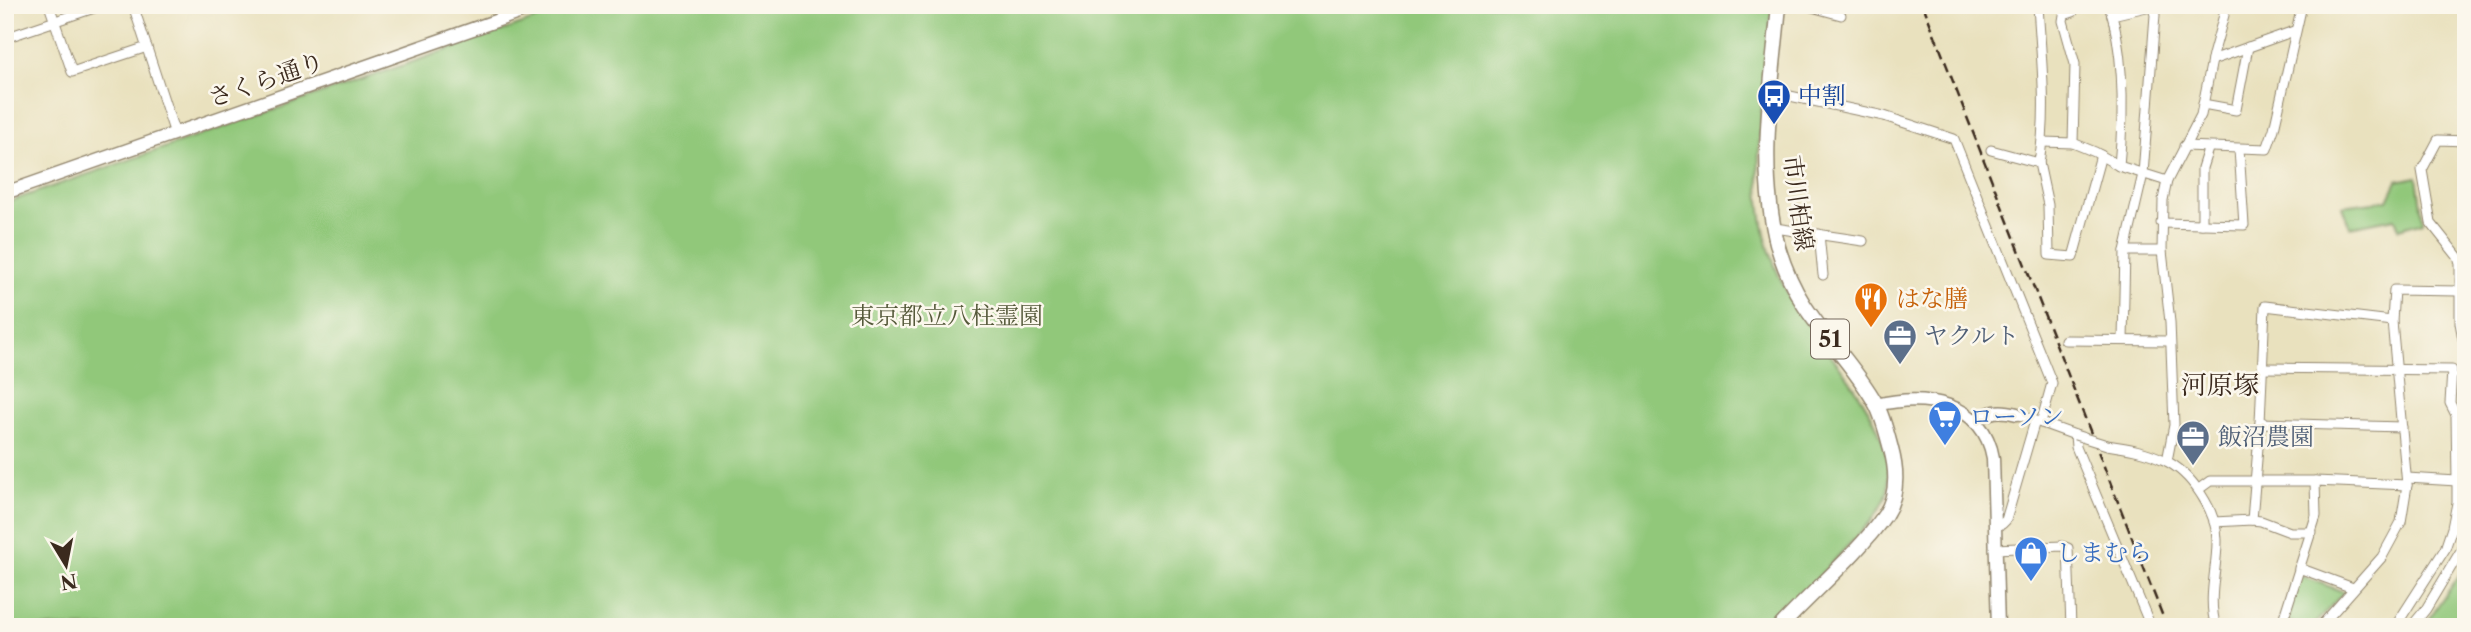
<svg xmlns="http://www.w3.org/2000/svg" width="2471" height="632" font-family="'Libre Caslon Text','Noto Serif JP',serif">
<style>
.green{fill:#91c87a;stroke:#66794c;stroke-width:2}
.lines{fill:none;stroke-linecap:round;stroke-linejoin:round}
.street-casing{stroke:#92866e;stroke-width:11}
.secondary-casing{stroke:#92866e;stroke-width:15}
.primary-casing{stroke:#92866e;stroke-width:17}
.street{stroke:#fff;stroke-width:9}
.secondary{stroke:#fff;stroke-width:12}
.primary{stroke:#fff;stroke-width:14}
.rail{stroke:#3b2a1e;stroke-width:2.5;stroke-dasharray:10 5;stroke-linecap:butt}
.street-bridge-casing{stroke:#92866e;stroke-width:11;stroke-linecap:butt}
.street-bridge{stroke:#fff;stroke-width:9}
.labels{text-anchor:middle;stroke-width:5;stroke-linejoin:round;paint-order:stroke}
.shield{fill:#fbf7ec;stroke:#75685c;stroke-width:2}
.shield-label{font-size:23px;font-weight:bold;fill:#3b2a1e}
.street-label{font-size:24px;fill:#3b2a1e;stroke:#fbf7ec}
.transit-label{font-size:24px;fill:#164399;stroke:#fbf7ec;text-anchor:start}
.food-label{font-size:24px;fill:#c56008;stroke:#fbf7ec;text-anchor:start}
.park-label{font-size:24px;fill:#55593a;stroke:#fbf7ec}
.service-label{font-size:24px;fill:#4e5e75;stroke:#fbf7ec;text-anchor:start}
.shop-label{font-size:24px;fill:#366cbe;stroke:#fbf7ec;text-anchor:start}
.neighbourhood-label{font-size:26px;fill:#3b2a1e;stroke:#fbf7ec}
</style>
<rect width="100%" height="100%" fill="#fbf7ec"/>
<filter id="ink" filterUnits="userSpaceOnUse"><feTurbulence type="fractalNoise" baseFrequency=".0143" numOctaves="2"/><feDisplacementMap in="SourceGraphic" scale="14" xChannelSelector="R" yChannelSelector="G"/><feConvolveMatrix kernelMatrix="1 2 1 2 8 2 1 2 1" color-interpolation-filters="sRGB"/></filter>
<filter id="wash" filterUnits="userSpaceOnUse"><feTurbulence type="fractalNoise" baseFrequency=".00686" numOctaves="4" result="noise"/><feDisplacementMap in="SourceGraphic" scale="28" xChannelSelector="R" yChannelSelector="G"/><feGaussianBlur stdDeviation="1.57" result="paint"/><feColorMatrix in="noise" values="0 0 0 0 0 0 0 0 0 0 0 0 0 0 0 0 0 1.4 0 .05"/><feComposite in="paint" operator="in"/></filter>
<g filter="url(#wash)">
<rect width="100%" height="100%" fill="#e9e1be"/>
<g class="green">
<path d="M577,5H1772C1766,79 1747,179 1769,249C1775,267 1783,287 1793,303C1826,355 1897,421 1888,489C1886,501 1878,511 1871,521L1772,627H5V203Z"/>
<polygon points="2417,177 2423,222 2399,229 2395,218 2350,227 2342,206 2388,200 2397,181"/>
<polygon points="2464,568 2466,627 2424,627"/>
<polygon points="2298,575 2344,592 2312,627 2299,627 2287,619"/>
</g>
</g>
<g filter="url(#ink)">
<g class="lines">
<g class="street-casing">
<g id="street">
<polyline points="49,5 72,72 147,47"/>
<polyline points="133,5 175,134"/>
<polyline points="1804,5 1841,15"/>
<polyline points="2071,5 2073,12 2064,15 2063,21 2075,64 2073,143 2095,152 2119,166"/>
<path d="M2109,5C2125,55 2124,114 2119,166L2167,181"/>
<polyline points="2196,5 2216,7 2223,5"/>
<polyline points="2112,15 2155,5"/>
<polyline points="5,38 103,5"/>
<polyline points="2212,60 2294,31"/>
<polyline points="1771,92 1884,116 1954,139 2052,383 2041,423"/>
<polyline points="2203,104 2236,110 2248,47"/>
<polyline points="2466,141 2438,140 2422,170 2431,223 2458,257 2460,264 2460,323 2466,354"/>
<polyline points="2043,142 2073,143"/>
<polyline points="2184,146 2267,149 2274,129 2302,5"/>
<path d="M1991,150L2039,163C2048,110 2041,58 2038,5"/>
<polyline points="2039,163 2048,205 2049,255 2073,257 2101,155"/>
<polyline points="2161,223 2244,225 2239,149"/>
<polyline points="2202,224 2202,168 2208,149"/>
<polyline points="1775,228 1863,241"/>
<polyline points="1819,234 1823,275"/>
<polyline points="2125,251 2162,251"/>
<polyline points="2065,340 2170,341"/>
<polyline points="2123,340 2125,251 2143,174 2155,15 2152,5"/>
<polyline points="2262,368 2452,370 2450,403 2456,415 2457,481 2457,503 2452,528 2445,549 2395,627"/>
<polyline points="2466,398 2466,408"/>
<polyline points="2017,414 2075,435 2076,447 2151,627"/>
<polyline points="2260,423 2402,427"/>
<path d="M2107,445C2127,448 2146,451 2164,460C2191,472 2218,512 2217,542C2217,570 2207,599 2216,627"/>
<polyline points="2167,461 2174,425 2170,322 2162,251 2163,200 2167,181 2201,115 2213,55 2224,15 2224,5"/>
<polyline points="2407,478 2457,481"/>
<polyline points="2199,489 2210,481 2315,481"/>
<polyline points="2252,520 2260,423 2265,306 2392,321"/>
<polyline points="2214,522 2252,520 2261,521 2290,532 2312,532"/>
<polyline points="1994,524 2002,524 2006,520 2035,421"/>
<polyline points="1994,549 2062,546 2068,548 2071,627"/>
<polyline points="2299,568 2353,588"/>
<polyline points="2291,627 2283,620 2316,516 2315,481 2407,485"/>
<polyline points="2320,627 2382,557 2401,522 2407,485 2392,321 2394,290 2459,291"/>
<polyline points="2411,627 2426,609 2466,542"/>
</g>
</g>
<g class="secondary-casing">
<g id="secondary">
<polyline points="5,193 541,5"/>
<path d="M1876,405C1923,394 1983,400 1993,458L1998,627"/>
<path d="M1974,421C1990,411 1999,409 2017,414"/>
</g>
</g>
<g class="primary-casing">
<path id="primary" d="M1779,5C1772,85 1757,168 1778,247C1784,267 1793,288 1804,305C1826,339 1856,368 1876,404C1883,417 1887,434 1891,449C1897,471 1898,495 1885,515C1857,555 1813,591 1780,627"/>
</g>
<use href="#street" class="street"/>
<use href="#secondary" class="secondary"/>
<use href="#primary" class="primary"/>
<polyline class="rail" points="1923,5 2167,627"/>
<g class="street-bridge-casing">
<polyline id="street-bridge" points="2075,435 2107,445"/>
</g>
<use href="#street-bridge" class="street-bridge"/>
</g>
</g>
<defs>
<g id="bus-pin" transform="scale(1.75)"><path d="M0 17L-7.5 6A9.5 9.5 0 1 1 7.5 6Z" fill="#1a4fb4" stroke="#fbf7ec"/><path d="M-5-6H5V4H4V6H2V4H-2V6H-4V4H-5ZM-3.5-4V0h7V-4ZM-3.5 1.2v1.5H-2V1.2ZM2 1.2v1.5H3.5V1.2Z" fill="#fff"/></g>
<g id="restaurant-pin" transform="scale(1.75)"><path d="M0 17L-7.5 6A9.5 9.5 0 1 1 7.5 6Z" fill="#e8710a" stroke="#fbf7ec"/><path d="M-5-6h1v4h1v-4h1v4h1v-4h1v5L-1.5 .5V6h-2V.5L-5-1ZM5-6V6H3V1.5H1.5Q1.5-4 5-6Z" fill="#fff"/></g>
<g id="office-pin" transform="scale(1.75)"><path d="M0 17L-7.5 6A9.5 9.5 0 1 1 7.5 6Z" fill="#5c6f8a" stroke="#fbf7ec"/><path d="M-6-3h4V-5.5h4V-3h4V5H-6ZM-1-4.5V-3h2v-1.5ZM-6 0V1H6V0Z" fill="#fff"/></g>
<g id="supermarket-pin" transform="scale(1.75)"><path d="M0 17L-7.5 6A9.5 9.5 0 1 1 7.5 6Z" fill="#3f7fe0" stroke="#fbf7ec"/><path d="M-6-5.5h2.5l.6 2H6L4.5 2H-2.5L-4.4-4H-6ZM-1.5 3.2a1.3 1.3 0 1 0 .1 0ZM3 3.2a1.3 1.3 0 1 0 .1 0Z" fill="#fff"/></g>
<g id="shop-pin" transform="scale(1.75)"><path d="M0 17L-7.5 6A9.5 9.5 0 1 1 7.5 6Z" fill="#3f7fe0" stroke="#fbf7ec"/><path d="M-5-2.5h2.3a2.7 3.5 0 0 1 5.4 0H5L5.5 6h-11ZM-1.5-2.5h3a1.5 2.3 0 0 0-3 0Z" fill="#fff"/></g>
</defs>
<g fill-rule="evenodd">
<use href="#bus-pin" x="1774" y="96"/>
<use href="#restaurant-pin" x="1871" y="299"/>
<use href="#office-pin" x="1900" y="336"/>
<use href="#supermarket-pin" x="1945" y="417"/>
<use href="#office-pin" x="2193" y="437"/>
<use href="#shop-pin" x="2031" y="553"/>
</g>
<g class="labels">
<rect class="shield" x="1811" y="319.5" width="38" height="39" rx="5"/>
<g class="shield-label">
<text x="1830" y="347">51</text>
</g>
<g class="street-label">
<text transform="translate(266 80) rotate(-19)" y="8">さくら通り</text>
<text transform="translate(1798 203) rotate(82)" y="8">市川柏線</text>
</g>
<g class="transit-label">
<text x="1798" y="104">中割</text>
</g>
<g class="food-label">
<text x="1896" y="307">はな膳</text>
</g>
<g class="park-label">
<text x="947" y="324">東京都立八柱霊園</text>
</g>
<g class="service-label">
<text x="1924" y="344">ヤクルト</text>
<text x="2218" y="445">飯沼農園</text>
</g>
<g class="shop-label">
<text x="1969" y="425">ローソン</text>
<text x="2056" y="561">しまむら</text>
</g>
<g class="neighbourhood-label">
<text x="2220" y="394">河原塚</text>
</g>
</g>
<rect width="2471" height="632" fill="none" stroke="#fbf7ec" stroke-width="28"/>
<g transform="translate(66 565) rotate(170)" stroke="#fbf7ec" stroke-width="5" paint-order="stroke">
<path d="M0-5L12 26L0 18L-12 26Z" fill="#3b2a1e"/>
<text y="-10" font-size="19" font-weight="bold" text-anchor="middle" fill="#3b2a1e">N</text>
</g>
</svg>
